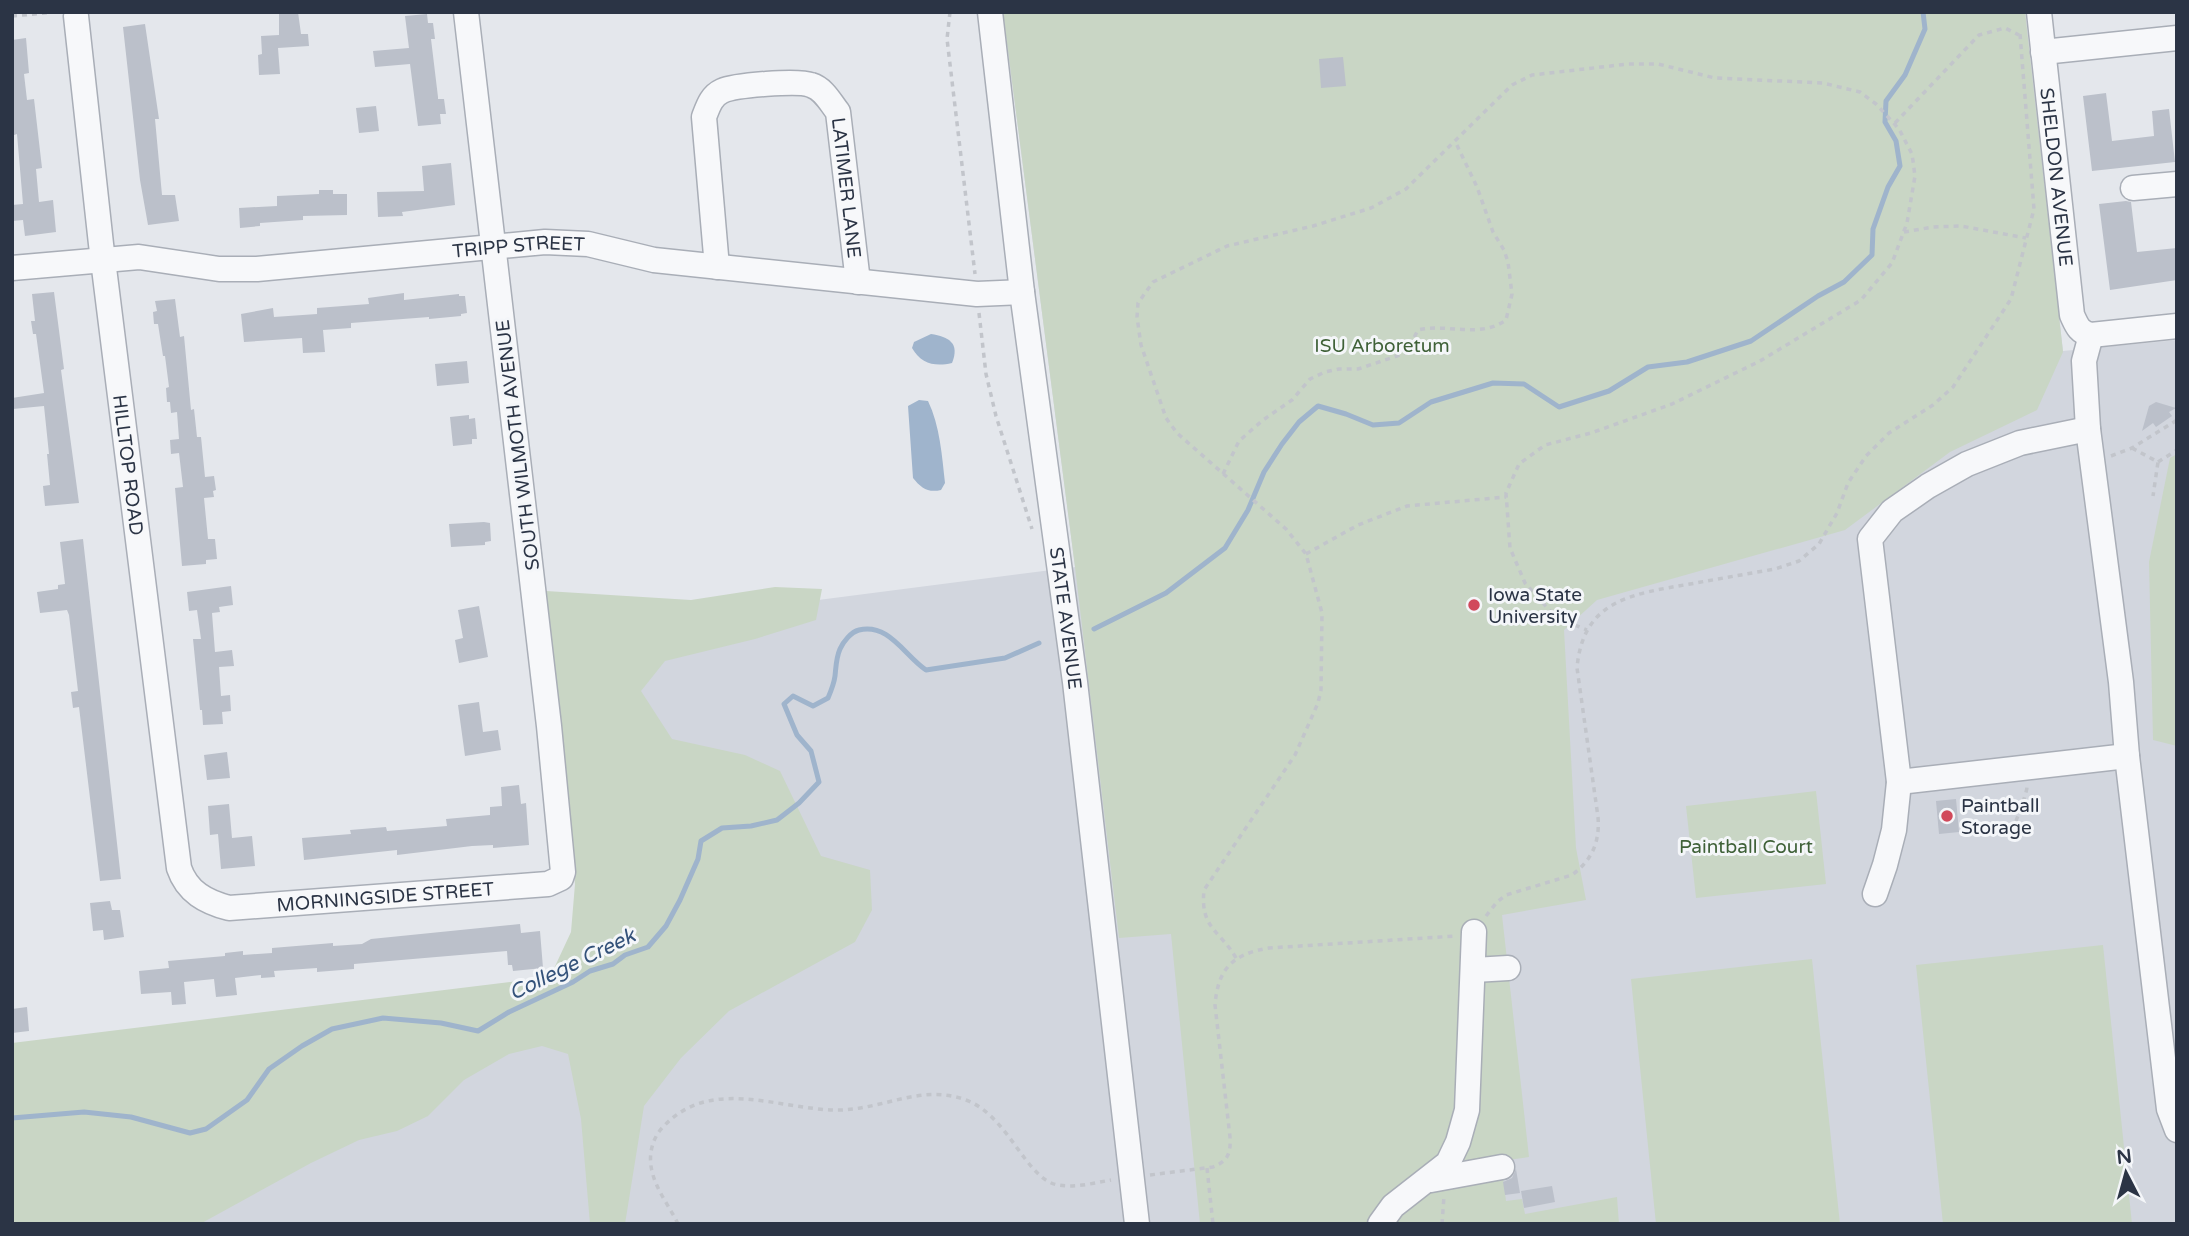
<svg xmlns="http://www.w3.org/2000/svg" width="2189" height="1236" font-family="'Varela Round',sans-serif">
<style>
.built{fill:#d2d6de}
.green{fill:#c9d6c5}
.water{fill:#9fb4cc}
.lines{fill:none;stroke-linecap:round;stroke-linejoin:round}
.stream{stroke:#9fb4cc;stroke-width:5}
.building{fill:#bbc0ca}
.minor-casing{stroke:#a9aeb7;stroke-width:27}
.path{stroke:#c2c5cb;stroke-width:3.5;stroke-dasharray:5 5;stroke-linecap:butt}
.minor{stroke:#f7f8fa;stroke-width:24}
.poi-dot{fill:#d1495b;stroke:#f4f6f9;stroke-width:2.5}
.labels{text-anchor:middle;stroke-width:6;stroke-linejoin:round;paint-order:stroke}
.street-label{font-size:19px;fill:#2b3445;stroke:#f4f6f9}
.park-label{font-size:19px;fill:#3f6138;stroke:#f4f6f9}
.poi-label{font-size:19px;fill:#2b3445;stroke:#f4f6f9;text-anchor:start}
.water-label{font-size:21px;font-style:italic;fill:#34527a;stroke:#f4f6f9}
</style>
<rect width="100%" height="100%" fill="#e4e7ec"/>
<polygon class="built" points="1003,12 2025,12 2063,351 2177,340 2177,1224 12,1224 556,1003 583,967 555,634 1075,567"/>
<g class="green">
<polygon points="1003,12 2025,12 2063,352 2037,410 1950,452 1845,530 1597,600 1564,630 1576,848 1586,900 1502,915 1529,1157 1501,1161 1506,1201 1522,1199 1525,1214 1617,1197 1619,1224 1200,1224 1171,934 1119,938 1075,567"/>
<polygon points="2177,454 2177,746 2153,740 2149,562 2170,458"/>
<polygon points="775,587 822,589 816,620 755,639 665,661 641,691 672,739 745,755 780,771 821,856 870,870 872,910 855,942 729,1011 681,1058 644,1106 625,1224 590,1224 581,1119 568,1054 542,1046 509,1054 464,1080 428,1116 397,1131 359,1140 311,1163 200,1224 12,1224 12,1043 550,977 571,932 575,884 546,591 691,600"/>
<polygon points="1816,791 1826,884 1696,898 1686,806"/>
<polygon points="2103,945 2132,1224 1943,1224 1916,965"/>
<polygon points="1812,959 1840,1224 1656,1224 1631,979"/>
</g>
<g class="water">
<path d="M931,334C949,337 960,343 952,363C935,367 921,364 912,348L914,342Z"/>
<path d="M919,400L928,401C940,426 942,456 945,483L941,490C928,493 921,488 913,478L908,406Z"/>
</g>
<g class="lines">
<g class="stream">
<polyline points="1094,629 1166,593 1225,548 1248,510 1264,472 1282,444 1299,422 1318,406 1346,414 1373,425 1399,423 1431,402 1493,383 1524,384 1559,407 1609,391 1648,367 1687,362 1751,341 1818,296 1844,282 1872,255 1873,229 1888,187 1900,166 1896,141 1885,122 1886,101 1905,75 1925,29 1923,12"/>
<path d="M12,1118L84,1112L131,1117L190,1133L206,1129L247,1100L269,1069L302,1046L332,1029L383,1018L441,1023L478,1031L509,1012L573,982L590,971L613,964L625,955L648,947L666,926L680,900L698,859L701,841L722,828L751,826L777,820L799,803L819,782L811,751L797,735L784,704L793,696L813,706L828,698C831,691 834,684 835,676C836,667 836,658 840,649C843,642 851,632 859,630C889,623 904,655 926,670L1005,658L1039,643"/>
</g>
</g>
<g class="building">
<polygon points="279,12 298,12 301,34 308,34 309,46 278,48 280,74 259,75 258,55 262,54 261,36 279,35"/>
<polygon points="427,14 428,23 433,23 435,39 431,39 438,97 438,99 444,99 446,114 440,114 441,124 418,126 410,64 375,67 373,51 409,48 405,16"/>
<polygon points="145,24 159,119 155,119 162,195 175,195 179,221 148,225 140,180 123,27"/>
<polygon points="26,38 29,73 24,74 27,100 34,99 42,168 36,169 39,202 53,200 56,232 25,236 23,220 12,221 12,205 23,204 17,134 14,135 12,118 12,40"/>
<polygon points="1343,57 1346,86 1321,88 1319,59"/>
<polygon points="2106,93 2112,141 2154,136 2152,111 2169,109 2175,162 2092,171 2083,96"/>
<polygon points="376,106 379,131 359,133 356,108"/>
<polygon points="451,163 455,205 402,212 403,216 378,217 377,192 424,191 422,166"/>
<polygon points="319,190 333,190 333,194 347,194 347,215 303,216 303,220 260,223 260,226 240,228 239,208 277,206 277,196 319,194"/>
<polygon points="2126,201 2131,202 2137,252 2177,248 2177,280 2110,290 2099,204"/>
<polygon points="54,292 64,369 61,370 79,503 45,506 43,486 50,485 47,454 49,454 44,406 13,409 12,398 44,393 36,334 33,334 31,321 35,321 32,294"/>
<polygon points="404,293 404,300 459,294 459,296 465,296 467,313 461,314 461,316 429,319 429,317 351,323 351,328 323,330 325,352 303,353 302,338 244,342 241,314 273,308 274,317 317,314 317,308 369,304 368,298"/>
<polygon points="175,299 180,337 184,336 191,410 194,409 197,437 201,437 205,477 214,476 216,490 213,491 214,497 204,498 208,539 215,539 217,559 206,560 206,564 182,566 175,488 183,487 179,453 171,454 170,440 179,439 177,412 171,413 170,402 167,402 166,388 169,387 165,356 163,356 158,324 154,324 153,312 157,311 155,301"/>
<polygon points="467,361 469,383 437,386 435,364"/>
<polygon points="2156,402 2176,408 2169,412 2172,416 2156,427 2153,423 2142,431 2149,406"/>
<polygon points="469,415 469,419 475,418 477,439 472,439 472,444 453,446 450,417"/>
<polygon points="484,522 490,523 491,541 485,542 485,545 451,547 449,524"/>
<polygon points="83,539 121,879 100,881 79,707 73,708 71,692 78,691 69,615 67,610 40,613 37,592 58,589 58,585 65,584 60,542"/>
<polygon points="231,586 233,605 219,607 220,612 212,613 215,652 232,650 234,666 219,667 221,696 230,695 231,711 222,712 223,724 203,725 202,710 200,710 193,639 201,639 197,610 189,611 187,592"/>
<polygon points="479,606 488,657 459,663 455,640 463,638 458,610"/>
<polygon points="479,702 483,732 498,730 501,750 465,756 458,705"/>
<polygon points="227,752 230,778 207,780 204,755"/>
<polygon points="519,785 521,804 526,803 529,845 493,848 493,845 472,846 397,855 397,850 304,860 302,838 351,834 350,830 386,827 387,831 447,826 446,819 490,815 490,807 502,806 501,787"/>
<polygon points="1956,799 1959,832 1939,834 1936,801"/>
<polygon points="229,804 232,838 252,836 255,866 221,869 218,834 210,835 208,806"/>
<polygon points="110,901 112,910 120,910 124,937 104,940 103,930 93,931 90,903"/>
<polygon points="520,924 521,933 540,931 543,968 513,971 512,965 508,965 507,951 354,964 354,969 317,972 317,968 274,971 275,977 261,978 261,975 235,978 237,995 216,997 214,979 184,982 186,1004 172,1005 171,992 141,994 139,971 169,968 168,961 225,956 225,953 243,951 243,955 272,953 272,948 333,943 333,946 362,944 371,939"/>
<polygon points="27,1007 29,1031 12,1033 12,1009"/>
<polygon points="1516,1169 1520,1193 1505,1195 1503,1182 1512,1178"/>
<polygon points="1552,1186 1555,1202 1524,1208 1521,1191"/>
</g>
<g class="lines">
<g class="minor-casing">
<g id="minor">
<path id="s1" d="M990,12L1022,292L1075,682L1137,1224"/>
<path id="s2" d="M2039,12L2072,315C2077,326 2079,332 2091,335L2177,326"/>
<path id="s3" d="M76,16L101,244L179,868C187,892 206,902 229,908L548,884L561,878L563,872L549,726L466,12"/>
<polyline points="2043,52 2177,38"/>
<polyline points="2133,188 2177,184"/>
<path id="s4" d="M717,267L704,117C708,107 711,96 722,91C735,85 798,80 811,85C824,89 830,102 838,112L858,282"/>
<path id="s5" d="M12,268L139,257L219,269H257L545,242L588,244L654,260L977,294L1022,292"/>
<polyline points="2091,335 2084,361 2088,429 2121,682 2127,756 2169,1109 2177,1130"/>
<polyline points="1899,782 2127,756"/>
<polyline points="1875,894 1885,865 1894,830 1899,782 1870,539 1892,511 1928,486 1967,464 2020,443 2088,429"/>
<polyline points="1474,970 1508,968"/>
<polyline points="1431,1180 1502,1167"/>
<polyline points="1380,1224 1393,1206 1448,1163 1458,1142 1467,1110 1474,932"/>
</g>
</g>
<g class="path">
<polyline points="950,12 947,39 975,274"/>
<polyline points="12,16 56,12"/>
<polyline points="1895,123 1979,35 2005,28 2019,35"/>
<polyline points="1904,232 1933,227 1961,226 2026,238"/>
<polyline points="979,313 986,374 996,416 1032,529"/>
<polyline points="2132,448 2158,462 2153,496"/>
<polyline points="2111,456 2132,448 2177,420"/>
<polyline points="2158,462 2177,450"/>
<path d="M1223,474L1239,441L1263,420L1292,400L1310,379L1325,372L1339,369H1358L1406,353L1418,330C1448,323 1479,339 1506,320L1512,294L1508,262L1504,250L1493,232L1477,187L1455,141"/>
<polyline points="1306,554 1358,525 1407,506 1506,497"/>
<path d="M2016,821C2018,816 2027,792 2027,787"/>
<path d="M1486,916L1497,902L1506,895L1572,875C1592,860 1600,842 1598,817L1577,668C1583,599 1633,594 1690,584C1718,579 1746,574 1775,569L1799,561L1819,544L1837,513L1848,483L1866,456L1889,433L1933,405L1953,387L2011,299L2034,209L2020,34"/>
<path d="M1236,958C1220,930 1200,929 1204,890L1295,755L1318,703L1321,690L1322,613L1306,554L1286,529L1177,433L1166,418L1141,345L1137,317L1138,303L1153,282L1227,246L1313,226L1371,208L1406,189L1512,85L1532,75L1628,64H1658L1715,78L1823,83L1860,92L1876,104L1899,129L1912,154L1915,176L1907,223L1892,263L1861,300L1760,361L1672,404L1591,433L1545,445L1519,464L1506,493L1510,548L1525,583L1551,612L1565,621L1587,630"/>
<polyline points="1207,1168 1213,1224"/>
<path d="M1150,1175L1213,1167C1228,1161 1231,1153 1230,1137L1215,1005C1218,968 1233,954 1269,948L1456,936"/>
<path d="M678,1224C670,1207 656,1190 652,1171C648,1156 652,1138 663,1127C710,1076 777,1109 835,1110C881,1111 921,1083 966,1100C1009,1116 1026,1180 1058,1185C1075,1188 1094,1183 1111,1180"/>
<polyline points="1442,1224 1444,1196"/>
</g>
<use href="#minor" class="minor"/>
</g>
<g class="poi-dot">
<circle cx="1474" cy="605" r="7"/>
<circle cx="1947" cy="816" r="7"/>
</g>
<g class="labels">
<g class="street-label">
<text dy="7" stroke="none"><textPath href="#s2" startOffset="166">SHELDON AVENUE</textPath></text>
<text dy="7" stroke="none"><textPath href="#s4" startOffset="388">LATIMER LANE</textPath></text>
<text dy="7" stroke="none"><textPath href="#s5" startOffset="509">TRIPP STREET</textPath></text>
<text transform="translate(517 445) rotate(-97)" y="7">SOUTH WILMOTH AVENUE</text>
<text dy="7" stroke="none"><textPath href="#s3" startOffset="452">HILLTOP ROAD</textPath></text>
<text dy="7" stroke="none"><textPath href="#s1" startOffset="611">STATE AVENUE</textPath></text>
<text dy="7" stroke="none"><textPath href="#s3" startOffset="1082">MORNINGSIDE STREET</textPath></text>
</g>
<g class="park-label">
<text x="1382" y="352">ISU Arboretum</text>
<text x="1746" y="853">Paintball Court</text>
</g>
<g class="poi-label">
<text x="1488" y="601">Iowa State<tspan x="1488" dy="22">University</tspan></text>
<text x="1961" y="812">Paintball<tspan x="1961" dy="22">Storage</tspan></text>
</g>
<g class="water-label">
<text transform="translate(572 964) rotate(-26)" y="7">College Creek</text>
</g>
</g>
<rect width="2189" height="1236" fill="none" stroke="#2b3445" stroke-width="28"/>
<g transform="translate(2126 1173) rotate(354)" stroke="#f4f6f9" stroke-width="5" paint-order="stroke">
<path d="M0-5L12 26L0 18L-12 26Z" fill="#2b3445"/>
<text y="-10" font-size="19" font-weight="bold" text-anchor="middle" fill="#2b3445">N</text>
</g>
</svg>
